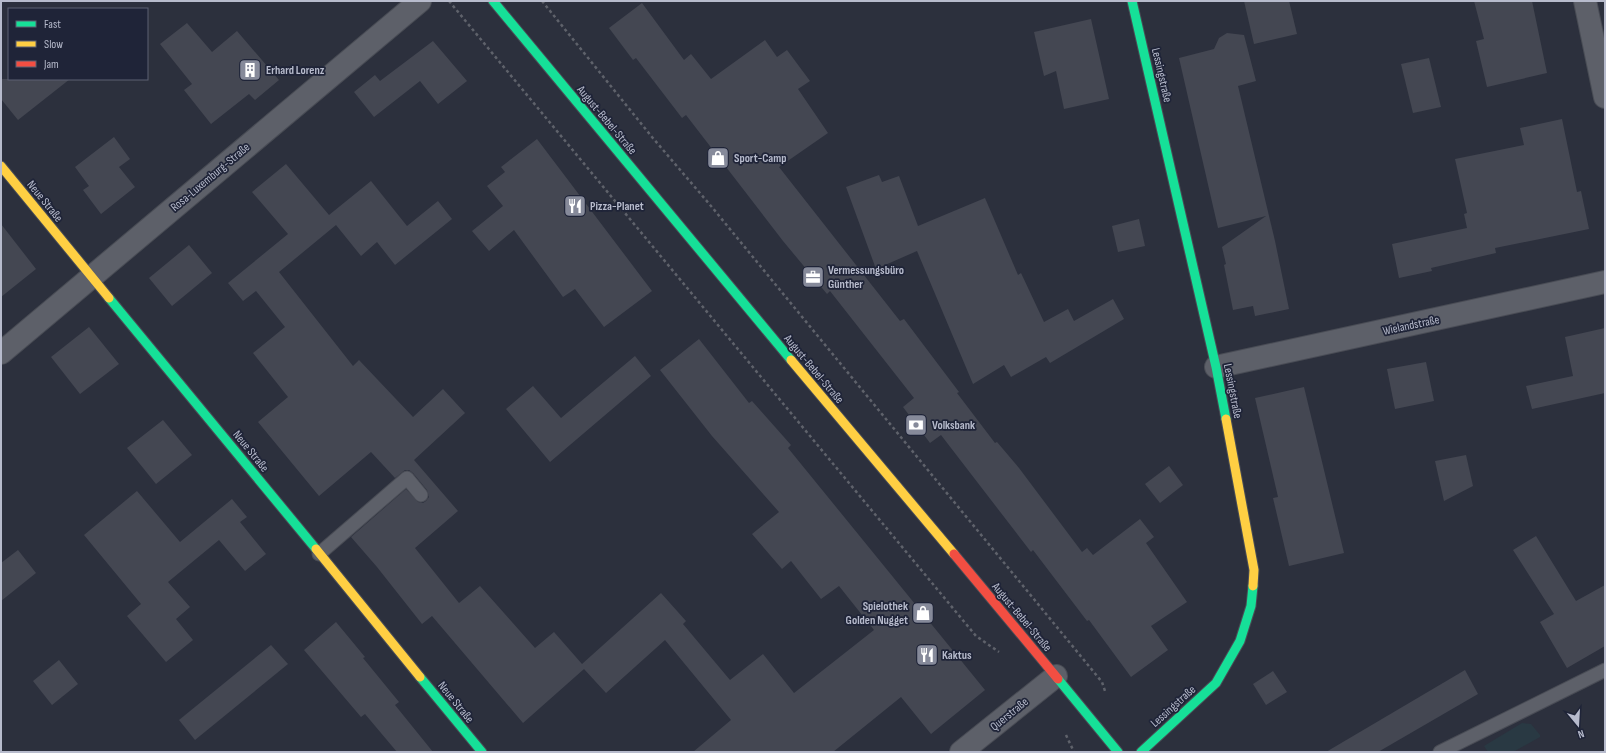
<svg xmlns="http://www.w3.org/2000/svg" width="1606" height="753" font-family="'Sofia Sans Condensed',sans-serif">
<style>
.green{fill:#293943}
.building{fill:#444752}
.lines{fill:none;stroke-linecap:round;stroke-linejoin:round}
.lane-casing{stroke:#494c55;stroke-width:15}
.street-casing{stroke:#494c55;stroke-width:24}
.fast-casing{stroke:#494c55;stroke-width:11}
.slow-casing{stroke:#494c55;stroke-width:11}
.jam-casing{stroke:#494c55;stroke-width:11}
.path{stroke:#5f626b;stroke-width:2.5;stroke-dasharray:3 3;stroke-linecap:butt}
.lane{stroke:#5d6069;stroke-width:13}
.street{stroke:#5d6069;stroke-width:22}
.fast{stroke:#16e098;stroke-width:9}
.slow{stroke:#ffcf43;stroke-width:9}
.jam{stroke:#f24e42;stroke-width:9}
.labels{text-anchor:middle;stroke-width:3.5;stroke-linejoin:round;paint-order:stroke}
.poi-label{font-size:12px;font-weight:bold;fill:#b7bbcc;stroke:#1f2438;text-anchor:start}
.street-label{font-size:12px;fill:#b7bbcc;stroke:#1f2438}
</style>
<rect width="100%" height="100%" fill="#2c303d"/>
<polygon class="green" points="1522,723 1531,724 1540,735 1540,737 1513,752 1488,752 1484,746"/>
<g class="building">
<polygon points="1244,1 1289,1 1297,34 1254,44"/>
<polygon points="1474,1 1532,1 1547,73 1487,87 1476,41 1484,39"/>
<polygon points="642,3 684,60 691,54 711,79 765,40 777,57 787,50 810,81 798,89 828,133 779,167 900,321 904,319 959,392 957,393 995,443 997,442 1019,468 1082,552 1087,548 1093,555 1140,519 1154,537 1146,543 1187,602 1151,626 1168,650 1131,677 1089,620 1087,621 1033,550 1031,552 941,435 930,443 903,407 914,398 830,291 827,294 783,241 686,115 682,118 636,58 633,60 609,28"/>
<polygon points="1091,19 1109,99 1064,109 1056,71 1044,76 1034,32"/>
<polygon points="187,23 212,52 237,31 279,80 255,100 249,94 211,124 184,90 192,84 160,44"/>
<polygon points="1227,33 1244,35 1256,81 1238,86 1275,241 1289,309 1255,316 1253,306 1233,310 1224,265 1226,264 1222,247 1266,216 1218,228 1179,58 1214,49 1219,38"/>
<polygon points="433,41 467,81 438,104 420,81 374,117 354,92 375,75 380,81"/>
<polygon points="1429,58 1441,107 1413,113 1401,64"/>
<polygon points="1,79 70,79 18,120 1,99"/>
<polygon points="1562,119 1577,192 1581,191 1589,229 1495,248 1496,253 1431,268 1432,271 1399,278 1392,244 1467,228 1464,214 1467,213 1455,159 1524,145 1520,128"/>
<polygon points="114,137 130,159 119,167 135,187 101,214 83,190 89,186 75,167"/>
<polygon points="537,139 652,291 604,327 575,289 563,297 514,230 489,251 472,231 503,206 487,186 505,172 501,167"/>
<polygon points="286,164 329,215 371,181 407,226 438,201 452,219 395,265 377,242 361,256 336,225 279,272 353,366 359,360 413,417 443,389 465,413 414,460 458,511 415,548 459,603 480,586 535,648 554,632 582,664 661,593 686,621 683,624 730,680 763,654 794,693 874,630 839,586 821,599 791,561 782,569 752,534 779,512 712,436 660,370 699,339 749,403 752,401 791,445 788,448 985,690 931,734 901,697 833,752 693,752 731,720 665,640 606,693 584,669 523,723 432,616 422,624 377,567 351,537 406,489 418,502 423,503 426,501 429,497 427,490 413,473 409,470 405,470 395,478 371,452 319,496 258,422 288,397 253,353 285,327 256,291 243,301 228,283 288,234 252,192"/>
<polygon points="879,175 882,182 899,176 918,226 985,198 1018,275 1021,273 1044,322 1068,309 1074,321 1113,299 1124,319 1050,363 1046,357 1011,377 1004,365 973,384 917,251 876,269 846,187"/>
<polygon points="1139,219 1145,246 1118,252 1112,226"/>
<polygon points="1,224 36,269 1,297"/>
<polygon points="189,245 212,273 172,306 149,278"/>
<polygon points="89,327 119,364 80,394 51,357"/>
<polygon points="1605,328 1605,393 1532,409 1526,386 1573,376 1565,337"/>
<polygon points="635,356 651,376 550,462 506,409 533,386 561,418"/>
<polygon points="1426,362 1434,401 1395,409 1387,369"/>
<polygon points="1304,387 1344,553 1289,566 1273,498 1278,497 1255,398"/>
<polygon points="163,420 192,455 156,484 127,448"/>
<polygon points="1466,455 1473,486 1444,501 1435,461"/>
<polygon points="1169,466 1183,485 1160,503 1145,484"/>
<polygon points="137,491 180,542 232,499 247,517 240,522 266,554 245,571 219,540 168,582 190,607 176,619 193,640 166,662 127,616 141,604 84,535"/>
<polygon points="1536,536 1576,601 1605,585 1605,646 1567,668 1540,622 1554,614 1513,550"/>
<polygon points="18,550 36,573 1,601 1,563"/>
<polygon points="336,622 365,657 363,658 399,702 395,705 433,752 397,752 365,714 361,717 304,650"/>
<polygon points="271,645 288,664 195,740 179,720"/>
<polygon points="59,660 78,684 52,705 33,681"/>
<polygon points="1465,670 1478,694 1378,752 1326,752"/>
<polygon points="1273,671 1287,692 1266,705 1253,684"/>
</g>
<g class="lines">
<g class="lane-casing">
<g id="lane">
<polyline points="319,554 407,478 421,495"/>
<polyline points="1440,752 1605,670"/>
</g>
</g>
<g class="street-casing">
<g id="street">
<polyline points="1585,1 1605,97"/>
<polyline points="1,353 420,1"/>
<polyline points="1216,367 1605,282"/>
<polyline points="961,752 1056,676"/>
</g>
</g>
<g class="fast-casing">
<g id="fast">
<polyline points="493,1 791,360"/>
<polyline points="1132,1 1216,367 1226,419"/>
<polyline points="109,298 316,549"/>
<polyline points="420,677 482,752"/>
<polyline points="1058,679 1118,752"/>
<polyline points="1141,752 1216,683 1240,641 1251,606 1253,586"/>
</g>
</g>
<g class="slow-casing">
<g id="slow">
<polyline points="1,166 109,298"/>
<polyline points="791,360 954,554"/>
<polyline points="1226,419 1254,570 1253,586"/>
<polyline points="316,549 420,677"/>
</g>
</g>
<g class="jam-casing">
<polyline id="jam" points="954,554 1058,679"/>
</g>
<g class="path">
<polyline points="449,1 976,636 999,652"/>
<polyline points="542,1 652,137 711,206 1102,682 1105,691"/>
<polyline points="1066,735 1074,752"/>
</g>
<use href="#lane" class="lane"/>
<use href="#street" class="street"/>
<use href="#fast" class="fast"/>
<use href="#slow" class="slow"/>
<use href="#jam" class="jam"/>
</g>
<defs>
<g id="building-square" transform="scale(1.15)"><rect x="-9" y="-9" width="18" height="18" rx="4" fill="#868a9a" stroke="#1f2438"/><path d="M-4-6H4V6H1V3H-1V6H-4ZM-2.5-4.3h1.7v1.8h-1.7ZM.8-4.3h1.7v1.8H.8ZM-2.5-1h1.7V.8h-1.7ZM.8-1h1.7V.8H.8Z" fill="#fff"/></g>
<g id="shop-square" transform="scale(1.15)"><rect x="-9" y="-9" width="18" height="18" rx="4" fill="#868a9a" stroke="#1f2438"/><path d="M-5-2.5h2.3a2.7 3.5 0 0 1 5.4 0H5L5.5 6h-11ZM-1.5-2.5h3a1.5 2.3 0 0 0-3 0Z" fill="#fff"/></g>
<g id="restaurant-square" transform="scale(1.15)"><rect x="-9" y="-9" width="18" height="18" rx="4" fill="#868a9a" stroke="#1f2438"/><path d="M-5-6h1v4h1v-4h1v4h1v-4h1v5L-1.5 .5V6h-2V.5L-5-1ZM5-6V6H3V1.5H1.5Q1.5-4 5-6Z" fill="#fff"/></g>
<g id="office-square" transform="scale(1.15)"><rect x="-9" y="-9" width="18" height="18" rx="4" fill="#868a9a" stroke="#1f2438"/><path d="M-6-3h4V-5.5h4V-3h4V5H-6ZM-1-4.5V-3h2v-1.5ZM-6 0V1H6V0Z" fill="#fff"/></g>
<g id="bank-square" transform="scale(1.15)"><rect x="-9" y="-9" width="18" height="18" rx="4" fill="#868a9a" stroke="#1f2438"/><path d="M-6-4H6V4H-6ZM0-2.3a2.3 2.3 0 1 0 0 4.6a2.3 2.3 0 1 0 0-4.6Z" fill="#fff"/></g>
</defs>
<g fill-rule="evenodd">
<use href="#building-square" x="250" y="70"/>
<use href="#shop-square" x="718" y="158"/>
<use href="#restaurant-square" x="575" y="206"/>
<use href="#office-square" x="813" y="277"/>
<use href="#bank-square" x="916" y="425"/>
<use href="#shop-square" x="923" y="613"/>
<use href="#restaurant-square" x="927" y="655"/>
</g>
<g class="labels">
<g class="poi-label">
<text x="266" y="74">Erhard Lorenz</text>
<text x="734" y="162">Sport-Camp</text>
<text x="590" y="210">Pizza-Planet</text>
<text x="828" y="274">Vermessungsbüro<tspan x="828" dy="14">Günther</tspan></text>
<text x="932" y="429">Volksbank</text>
<text x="908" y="610" text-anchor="end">Spielothek<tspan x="908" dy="14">Golden Nugget</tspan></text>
<text x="942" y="659">Kaktus</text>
</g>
<g class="street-label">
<text transform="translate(1162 75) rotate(77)" y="4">Lessingstraße</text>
<text transform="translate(607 120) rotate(50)" y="4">August-Bebel-Straße</text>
<text transform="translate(210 177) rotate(-40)" y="4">Rosa-Luxemburg-Straße</text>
<text transform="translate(45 201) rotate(51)" y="4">Neue Straße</text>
<text transform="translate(1411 325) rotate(-12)" y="4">Wielandstraße</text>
<text transform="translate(814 369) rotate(50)" y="4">August-Bebel-Straße</text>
<text transform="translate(1233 391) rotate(79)" y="4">Lessingstraße</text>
<text transform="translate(251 451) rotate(51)" y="4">Neue Straße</text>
<text transform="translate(1022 617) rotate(50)" y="4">August-Bebel-Straße</text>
<text transform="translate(456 702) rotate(51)" y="4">Neue Straße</text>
<text transform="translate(1173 706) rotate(-42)" y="4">Lessingstraße</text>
<text transform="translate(1009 714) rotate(-39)" y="4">Querstraße</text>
</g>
</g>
<rect width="1606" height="753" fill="none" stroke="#b7bbcc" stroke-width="4"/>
<rect x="8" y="8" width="140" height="72" fill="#1f2438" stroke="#5c6073"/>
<rect x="16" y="21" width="20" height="6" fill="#16e098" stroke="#5c6073"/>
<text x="44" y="28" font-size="12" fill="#b7bbcc">Fast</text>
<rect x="16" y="41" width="20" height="6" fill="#ffcf43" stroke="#5c6073"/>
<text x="44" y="48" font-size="12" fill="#b7bbcc">Slow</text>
<rect x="16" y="61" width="20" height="6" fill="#f24e42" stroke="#5c6073"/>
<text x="44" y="68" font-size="12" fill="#b7bbcc">Jam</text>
<g transform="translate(1578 725) rotate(162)" stroke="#1f2438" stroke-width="3" paint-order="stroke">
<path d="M0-3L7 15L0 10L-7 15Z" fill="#b7bbcc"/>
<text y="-6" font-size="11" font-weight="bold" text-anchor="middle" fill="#b7bbcc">N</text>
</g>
</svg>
